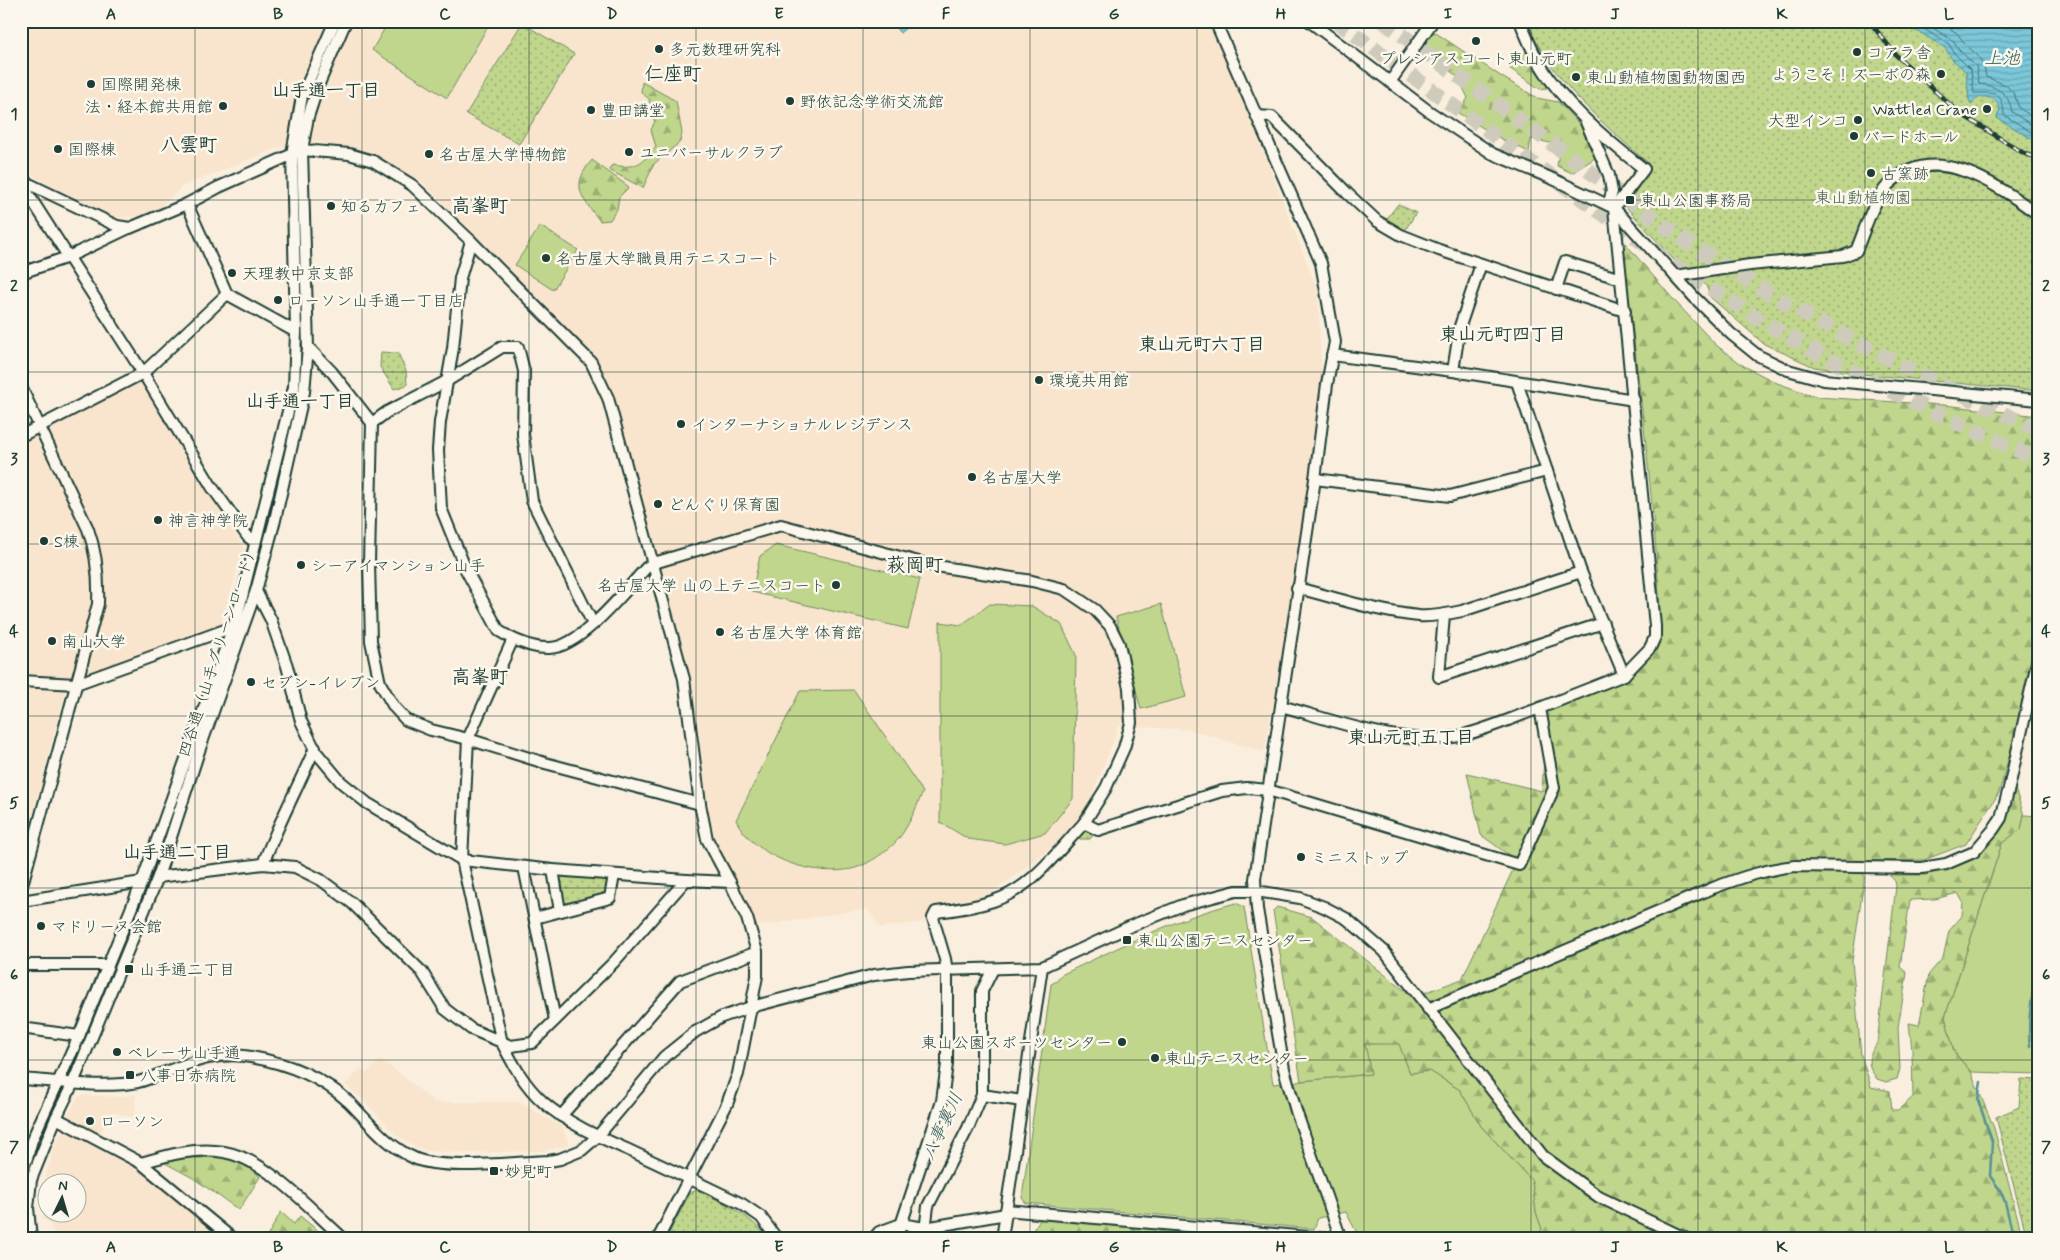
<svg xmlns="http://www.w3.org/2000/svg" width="2060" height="1260" font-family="Mynerve,'Klee One',sans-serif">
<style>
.built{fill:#f9e5cd;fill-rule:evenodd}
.grass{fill:#c0d68c;stroke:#708a60}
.forest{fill:url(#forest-firs);stroke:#708a60}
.park{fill:url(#park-dots);stroke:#708a60}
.water{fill:url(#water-rules);stroke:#569097}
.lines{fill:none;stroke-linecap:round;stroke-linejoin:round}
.shore{stroke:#447476;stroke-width:1}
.stream{stroke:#569097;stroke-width:2.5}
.highway-tunnel{stroke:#cecbbc;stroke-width:15;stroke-dasharray:15 8;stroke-linecap:butt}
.minor-casing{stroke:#1f3d34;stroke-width:14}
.minor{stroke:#fbf7ec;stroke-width:10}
.rail-casing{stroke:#1f3d34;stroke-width:4.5}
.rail{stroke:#fbf7ec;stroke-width:2.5;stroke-dasharray:8;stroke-linecap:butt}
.grid{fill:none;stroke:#1f3d34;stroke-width:1;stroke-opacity:0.55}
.poi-dot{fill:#1f3d34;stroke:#fbf7ec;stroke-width:2}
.labels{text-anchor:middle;stroke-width:5;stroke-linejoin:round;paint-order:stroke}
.poi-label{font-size:16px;fill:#1f3d34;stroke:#fbf7ec;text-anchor:start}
.park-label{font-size:16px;fill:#3f5c46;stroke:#fbf7ec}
.street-label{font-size:16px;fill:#1f3d34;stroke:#fbf7ec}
.water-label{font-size:18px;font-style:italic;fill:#36605d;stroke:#fbf7ec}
.neighbourhood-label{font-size:18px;font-weight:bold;fill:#1f3d34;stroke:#fbf7ec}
.quarter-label{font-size:19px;font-weight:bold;fill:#1f3d34;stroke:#fbf7ec}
.neatline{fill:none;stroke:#1f3d34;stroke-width:2}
.grid-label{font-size:16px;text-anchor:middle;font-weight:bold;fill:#1f3d34}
</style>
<defs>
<pattern id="forest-firs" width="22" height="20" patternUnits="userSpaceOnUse" patternTransform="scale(1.25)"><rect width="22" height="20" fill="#c0d68c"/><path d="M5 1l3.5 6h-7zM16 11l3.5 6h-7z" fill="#9baf73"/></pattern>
<pattern id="park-dots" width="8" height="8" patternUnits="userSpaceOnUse" patternTransform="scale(1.25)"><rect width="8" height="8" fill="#c0d68c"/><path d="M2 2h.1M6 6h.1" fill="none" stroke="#9baf73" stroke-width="1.8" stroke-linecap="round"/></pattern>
<pattern id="water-rules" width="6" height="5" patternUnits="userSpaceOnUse" patternTransform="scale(1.25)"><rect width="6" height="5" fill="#7bc7d9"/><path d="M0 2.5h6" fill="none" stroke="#64a3b1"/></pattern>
</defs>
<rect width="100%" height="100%" fill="#faefde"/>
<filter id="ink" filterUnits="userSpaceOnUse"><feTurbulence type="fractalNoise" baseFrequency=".02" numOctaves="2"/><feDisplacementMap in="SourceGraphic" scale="10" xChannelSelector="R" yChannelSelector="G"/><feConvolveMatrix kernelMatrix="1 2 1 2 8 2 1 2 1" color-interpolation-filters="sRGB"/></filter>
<g filter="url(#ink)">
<g class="built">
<polygon points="21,21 1212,21 1318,291 1322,381 1283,649 1264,752 1191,730 1119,726 1088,807 1061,840 994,892 932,921 880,928 867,909 756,927 715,840 707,814 691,691 658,555 614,399 598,362 557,317 423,183 380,157 317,142 278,148 183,186 159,208 142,216 115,218 21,170"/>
<polygon points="138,374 194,463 244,549 220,627 79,677 102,590 102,567 97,539 42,422"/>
<polygon points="34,427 75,514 89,540 92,551 94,597 73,672 69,679 21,859 21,434"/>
<polygon points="381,1059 435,1102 519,1102 563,1127 569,1145 542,1151 464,1153 427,1151 414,1146 396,1135 361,1098 345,1085 361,1068 366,1073"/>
<polygon points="136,1094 135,1118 113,1112 100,1134 68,1115 78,1097 84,1095 123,1097"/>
<path d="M64,1125L135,1166L227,1239H57L48,1222L43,1219L44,1182L55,1144ZM48,1182H78V1212H48Z"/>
</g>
<g class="grass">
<polygon points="389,21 491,21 447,98 372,50"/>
<polygon points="540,226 578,250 553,290 515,265"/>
<polygon points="776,545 920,579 908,629 752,592 760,556"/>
<polygon points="990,604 1032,606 1061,624 1076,655 1073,799 1045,833 1005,844 968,839 940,822 940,622 961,625"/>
<polygon points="1161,604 1186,697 1141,709 1116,617"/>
<path d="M854,690L923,792C914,812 905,837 887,850C875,859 860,869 845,870C808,875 753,856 736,820L800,691Z"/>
<polygon points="2024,815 2039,816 2039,1070 2038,1074 1971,1072 1954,1052 1945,1017 2002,843 2021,829"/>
<path d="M1236,903L1244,907L1273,1084L1370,1074L1365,1044L1399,1043L1410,1073L1430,1071L1460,1090L1481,1126L1532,1181L1536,1212L1542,1229L1536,1239H1360L1346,1212L1318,1218L1314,1229L1026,1203L1022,1198L1051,984L1057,981L1061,975C1118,948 1175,918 1236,903Z"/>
</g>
<g class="forest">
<polygon points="1433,31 1502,77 1537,98 1558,102 1580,125 1595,158 1572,173 1557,166 1560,145 1531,139 1529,152 1503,140 1458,113 1468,98 1457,76 1421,50"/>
<polygon points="1526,51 1547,84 1547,88 1540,89 1509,68"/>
<path d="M642,82L676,101L682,133L680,142L654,164L643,188L609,170L612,165C635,169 642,164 656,147L651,130L655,121L645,111L650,100L641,92Z"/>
<path d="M592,160L629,187L619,197L617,209L610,220L600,221C581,197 570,186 592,160Z"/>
<path d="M1620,237L1672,298L1716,345L1744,366L1777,383L1817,397L1944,405L2039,416V647L1999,793L1966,844L1924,860L1864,861V881L1852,961L1861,1055L1871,1087L1890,1091L1892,1110H1898L1913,1097L1912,1050L1909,1023L1919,1025L1929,974L1943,958L1949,931L1962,916L1963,902L1958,893L1935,899L1910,900L1900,967L1907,973L1898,1027L1900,1069L1897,1079L1886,1082L1877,1079C1866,1063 1867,1059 1877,1043L1896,886L1895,881L1889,875H1925L1952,868L1979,854L2004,824L2014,786L2024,815L2021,829L2002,843L1945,1017L1954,1052L1971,1072L1994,1128L2022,1235L2027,1239H1707L1696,1234L1693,1239H1536L1542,1229L1536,1212L1532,1181L1481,1126L1460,1090L1430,1071L1410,1073L1399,1044H1365L1371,1074L1301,1081L1273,911L1277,907L1312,917L1413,997L1462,979L1517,861L1481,835L1467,773L1542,791L1547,709L1632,676L1661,641C1657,515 1639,390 1625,265Z"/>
<path d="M216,1156C232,1158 250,1163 260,1177L239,1210L193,1178L165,1163L180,1159Z"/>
<polygon points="281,1212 294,1224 300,1216 328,1239 273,1239 268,1235"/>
<polygon points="1041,1218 1251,1239 1027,1239"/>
</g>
<g class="park">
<path d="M1526,21H2039V391L1871,375L1814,367L1764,344L1710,297L1706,285L1673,259L1626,207L1647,173L1648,163C1599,120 1553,82 1526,21Z"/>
<polygon points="522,23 574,54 519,144 466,114"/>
<polygon points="1398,204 1416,213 1404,232 1385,221"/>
<polygon points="381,352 398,353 406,371 407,385 394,389 380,367"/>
<polygon points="1084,825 1096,832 1090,839 1072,839"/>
<polygon points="563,875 606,879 609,882 608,893 562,908 560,877"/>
<polygon points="2021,1079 2039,1080 2039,1239 2032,1239 2031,1236 2026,1234 1996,1117 2019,1107"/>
<path d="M697,1190C724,1203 750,1214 768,1239H666L690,1193Z"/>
</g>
<g class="water">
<polygon points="890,21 914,21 900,33"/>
<path d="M1889,21H2033L2039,28V143L1997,118L2000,108C1994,95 1980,93 1971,104L1969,100L1966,72L1951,58L1945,48L1921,33Z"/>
</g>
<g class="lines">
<g class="shore">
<path d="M1903,21L1924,29L1949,44L1955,54L1971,70L1974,93C1993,93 2003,90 2004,115L2039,137"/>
<path d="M1921,21L1954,41L1959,50L1976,66L1979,84C1997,86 2009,93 2012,112L2039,130"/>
<polyline points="1937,21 1957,33 1965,44 1978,56 1984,66 1986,77 2006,85 2014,94 2019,108 2039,121"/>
</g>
<g class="stream">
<polyline points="2039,883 2039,886"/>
<polyline points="2039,926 2039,934"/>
<polyline points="977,1016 976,994 978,990"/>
<path d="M2030,1046C2027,1018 2033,990 2039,961"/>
<polyline points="1981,1082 1978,1100 1992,1141 1990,1176 2000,1190 2005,1202 2014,1239"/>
</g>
<g class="highway-tunnel">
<polyline points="1336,21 1675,266 1757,318 1835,363 1932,411 2039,460"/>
<polyline points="1383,21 1688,243 1770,294 1850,339 1944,386 2039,430"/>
</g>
<g class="minor-casing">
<g id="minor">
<polyline points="1215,21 1321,263 1335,342 1327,384 1315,479 1255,879 1257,909 1284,1069 1296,1111 1341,1239"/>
<polyline points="1309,21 1430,112 1493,154 1553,179 1614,208 1694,297 1731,334 1757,355 1788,370 1824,380 2039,400"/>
<polyline points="1390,82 1433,21"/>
<polyline points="1257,116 1272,117 1347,193 1377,221 1401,235 1439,250 1625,311"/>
<polyline points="1586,122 1609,175 1612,192 1608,205"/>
<polyline points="21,180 117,226 130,228 187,204 219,187 302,150 349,154 373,161 412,185 471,241 577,348 591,362 608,398 684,679 700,804 707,839 730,882 747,918 757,952 757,976 738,1074 727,1104 658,1239"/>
<polyline points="21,183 143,373 212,487 248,537 255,542"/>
<polyline points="187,204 227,294 296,332"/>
<polyline points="471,241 460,278 453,348 440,422 438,450 441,508 466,570 499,631 513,639"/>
<polyline points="21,273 68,257 129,228"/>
<path d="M1675,276L1750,265L1843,256L1856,251C1865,230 1872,202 1888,185C1935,139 1997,185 2039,215"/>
<polyline points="1556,289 1565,262 1621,279"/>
<polyline points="308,347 332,372 372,423 387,412 447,381 502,347 518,347 524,371 523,434 532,501 593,624"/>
<polyline points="1332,355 1453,371 1634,400"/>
<polyline points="1453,371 1460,326 1481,264"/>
<polyline points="1517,382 1581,572 1624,675"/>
<path d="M21,387L88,529C97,554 99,577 98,604L21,889"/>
<polyline points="372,423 369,563 371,641 380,683 394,707 406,720 431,730 468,739 545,763 700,804"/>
<polyline points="21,436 143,373 227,294"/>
<polyline points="1315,479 1450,496 1547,471"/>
<path d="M1297,588C1337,598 1378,612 1419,616C1433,617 1448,614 1462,611L1581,572"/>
<polyline points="256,591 271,620 287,666 301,721 316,752 341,782 367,803 462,860 553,870 686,880"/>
<polyline points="1444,615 1439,677 1603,623"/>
<polyline points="21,681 76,684 233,627"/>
<path d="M1281,706C1337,721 1406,749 1464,735C1490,728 1515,717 1540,708"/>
<path d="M263,864C278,824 298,787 315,748"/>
<polyline points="524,867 555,1020"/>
<polyline points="553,870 560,911"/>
<polyline points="158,877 263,864 295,867 321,880 352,903 422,972 445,1009 471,1029 511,1046 532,1043 614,962 686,880 730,882"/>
<polyline points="21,901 142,882"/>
<polyline points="535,918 610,898 614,875"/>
<polyline points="21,965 108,965"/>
<polyline points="993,969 982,991 982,1095 1022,1101"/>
<path d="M1428,1009L1713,888C1740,878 1766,869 1795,866L1922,868L1946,864L1974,852L1993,830L2001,818L2009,788L2039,653"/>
<polyline points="21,1028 79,1036"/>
<path d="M21,1079C59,1081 100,1089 138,1082C146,1080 155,1076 163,1073C192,1062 219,1051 251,1057C286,1063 322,1077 349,1102C369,1122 387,1146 414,1158C442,1171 516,1162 549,1161L560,1159L582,1150L598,1136L664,1057L695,1032L722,1017L751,1007L874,975L908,971L1042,967L1131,926L1183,905L1236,891H1256L1300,898L1324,907L1347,919L1384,951L1543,1156L1599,1197L1687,1239"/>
<polyline points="561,1116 680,981 757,952"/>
<polyline points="56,1118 141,1163 233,1239"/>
<path d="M141,1163C168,1155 196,1147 224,1152C267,1159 312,1211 344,1239"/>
<polyline points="21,1179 32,1140 79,1036 142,882 238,613 294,387 296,332 292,154 302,96 335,21"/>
<polyline points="1006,1210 1330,1239"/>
<polyline points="31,1239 28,1208 31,1180 56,1118 73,1083 158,877 199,751 256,591 275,520 304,392 308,347 302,150 308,117 318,86 346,21"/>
<path d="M777,1239L761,1217L742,1204C706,1186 671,1170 635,1153C604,1139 569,1125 543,1102C524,1085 513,1064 502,1043L462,860L468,739L513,639C525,644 537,649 550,648C581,647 625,591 646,568L654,563L781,525L930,565L1032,581L1064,589L1095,610L1110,626L1119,644L1129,688L1131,723L1124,748L1106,788L1084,823L1098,830L1222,791L1247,788L1268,790L1519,865L1554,788L1540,708L1624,675L1650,648L1655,637V626L1614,208L1644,169C1610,143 1566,106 1543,69C1533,54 1527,38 1520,21"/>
<polyline points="873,1239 879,1232 901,1224 925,1228 1006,1214"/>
<path d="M898,1239L899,1231L942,1101L947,1064V971L945,959L933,918L936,912C955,910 975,907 993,901C1031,889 1058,851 1084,823"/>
<polyline points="924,1239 928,1206 968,1128 982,1095"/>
<polyline points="1002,1239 1042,967"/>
</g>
</g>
<use href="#minor" class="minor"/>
<g class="rail-casing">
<polyline id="rail" points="1869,21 1896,55 1958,112 2025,154 2039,158"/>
</g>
<use href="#rail" class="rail"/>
</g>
</g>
<path class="grid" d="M195,21V1239M362,21V1239M529,21V1239M696,21V1239M863,21V1239M1030,21V1239M1197,21V1239M1364,21V1239M1531,21V1239M1698,21V1239M1865,21V1239M21,200H2039M21,372H2039M21,544H2039M21,716H2039M21,888H2039M21,1060H2039"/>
<g class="poi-dot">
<circle cx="1476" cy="41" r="5"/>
<circle cx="659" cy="49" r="5"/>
<circle cx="1857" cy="52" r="5"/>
<circle cx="1941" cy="74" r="5"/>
<circle cx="1576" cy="77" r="5"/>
<circle cx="91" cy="84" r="5"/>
<circle cx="790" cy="101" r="5"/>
<circle cx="223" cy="106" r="5"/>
<circle cx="1987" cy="109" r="5"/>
<circle cx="591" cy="110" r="5"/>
<circle cx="1858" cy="120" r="5"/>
<circle cx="1854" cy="136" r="5"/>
<circle cx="58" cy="149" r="5"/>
<circle cx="629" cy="152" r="5"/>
<circle cx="429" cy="154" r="5"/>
<circle cx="1871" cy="173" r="5"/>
<rect x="1625" y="195" width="10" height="10" rx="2.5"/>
<circle cx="331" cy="206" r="5"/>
<circle cx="546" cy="258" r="5"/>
<circle cx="232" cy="273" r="5"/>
<circle cx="278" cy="300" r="5"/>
<circle cx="1039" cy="380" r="5"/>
<circle cx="681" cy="424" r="5"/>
<circle cx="972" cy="477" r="5"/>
<circle cx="658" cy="504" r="5"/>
<circle cx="158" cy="520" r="5"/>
<circle cx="44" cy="541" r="5"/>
<circle cx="301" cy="565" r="5"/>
<circle cx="836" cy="585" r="5"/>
<circle cx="720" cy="632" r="5"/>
<circle cx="52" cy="641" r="5"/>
<circle cx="251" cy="682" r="5"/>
<circle cx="1301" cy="857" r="5"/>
<circle cx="41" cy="926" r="5"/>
<rect x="1122" y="935" width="10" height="10" rx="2.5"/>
<rect x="124" y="964" width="10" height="10" rx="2.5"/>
<circle cx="1122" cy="1042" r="5"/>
<circle cx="117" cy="1052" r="5"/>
<circle cx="1155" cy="1058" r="5"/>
<rect x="125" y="1070" width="10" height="10" rx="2.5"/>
<circle cx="90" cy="1121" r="5"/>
<rect x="489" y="1166" width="10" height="10" rx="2.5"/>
</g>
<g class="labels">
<g class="poi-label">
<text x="669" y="55">多元数理研究科</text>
<text x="1867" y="58">コアラ舎</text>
<text x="1476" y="64" text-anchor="middle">プレシアスコート東山元町</text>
<text x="1931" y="80" text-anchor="end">ようこそ！ズーボの森</text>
<text x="1586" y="83">東山動植物園動物園西</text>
<text x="101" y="90">国際開発棟</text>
<text x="800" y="107">野依記念学術交流館</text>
<text x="213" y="112" text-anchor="end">法・経本館共用館</text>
<text x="1977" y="115" text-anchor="end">Wattled Crane</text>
<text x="601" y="116">豊田講堂</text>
<text x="1848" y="126" text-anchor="end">大型インコ</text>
<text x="1864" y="142">バードホール</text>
<text x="68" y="155">国際棟</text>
<text x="639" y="158">ユニバーサルクラブ</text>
<text x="439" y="160">名古屋大学博物館</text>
<text x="1881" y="179">古窯跡</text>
<text x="1640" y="206">東山公園事務局</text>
<text x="341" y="212">知るカフェ</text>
<text x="556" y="264">名古屋大学職員用テニスコート</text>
<text x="242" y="279">天理教中京支部</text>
<text x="288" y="306">ローソン山手通一丁目店</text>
<text x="1049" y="386">環境共用館</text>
<text x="691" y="430">インターナショナルレジデンス</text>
<text x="982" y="483">名古屋大学</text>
<text x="668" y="510">どんぐり保育園</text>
<text x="168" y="526">神言神学院</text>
<text x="54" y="547">S棟</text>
<text x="311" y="571">シーアイマンション山手</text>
<text x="826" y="591" text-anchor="end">名古屋大学 山の上テニスコート</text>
<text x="730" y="638">名古屋大学 体育館</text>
<text x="62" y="647">南山大学</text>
<text x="261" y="688">セブン-イレブン</text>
<text x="1311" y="863">ミニストップ</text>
<text x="51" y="932">マドリーヌ会館</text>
<text x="1137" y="946">東山公園テニスセンター</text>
<text x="139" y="975">山手通二丁目</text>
<text x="1112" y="1048" text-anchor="end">東山公園スポーツセンター</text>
<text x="127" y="1058">ベレーサ山手通</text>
<text x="1165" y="1064">東山テニスセンター</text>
<text x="140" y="1081">八事日赤病院</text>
<text x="100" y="1127">ローソン</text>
<text x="504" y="1177">妙見町</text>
</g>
<g class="park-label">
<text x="1863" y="203">東山動植物園</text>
</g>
<g class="street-label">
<text transform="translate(217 650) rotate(-72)" y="6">四谷通（山手グリーンロード）</text>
</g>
<g class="water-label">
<text x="2002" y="64">上池</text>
<text transform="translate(942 1126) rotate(-65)" y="6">八事裏川</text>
</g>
<g class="neighbourhood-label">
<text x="326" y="96">山手通一丁目</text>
<text x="1503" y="340">東山元町四丁目</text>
<text x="1202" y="350">東山元町六丁目</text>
<text x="300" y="407">山手通一丁目</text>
<text x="1411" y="743">東山元町五丁目</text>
<text x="177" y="858">山手通二丁目</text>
</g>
<g class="quarter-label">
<text x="673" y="80">仁座町</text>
<text x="189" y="151">八雲町</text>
<text x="480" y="212">高峯町</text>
<text x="915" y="571">萩岡町</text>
<text x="480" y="683">高峯町</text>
</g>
</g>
<rect width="2060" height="1260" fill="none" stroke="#fbf7ec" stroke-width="55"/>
<g transform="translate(62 1198) rotate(5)"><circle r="24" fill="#fbf7ec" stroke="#a3ada2"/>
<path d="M0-4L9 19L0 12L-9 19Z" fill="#1f3d34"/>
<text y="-8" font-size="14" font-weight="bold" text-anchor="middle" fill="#1f3d34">N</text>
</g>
<rect x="28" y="28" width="2004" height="1204" class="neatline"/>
<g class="grid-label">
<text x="111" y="19">A</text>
<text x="278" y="19">B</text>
<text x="445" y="19">C</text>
<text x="612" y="19">D</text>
<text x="779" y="19">E</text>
<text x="946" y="19">F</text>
<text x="1114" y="19">G</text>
<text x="1281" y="19">H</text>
<text x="1448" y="19">I</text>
<text x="1615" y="19">J</text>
<text x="1782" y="19">K</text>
<text x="1949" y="19">L</text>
<text x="14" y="119">1</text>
<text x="2046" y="119">1</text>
<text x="14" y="291">2</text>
<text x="2046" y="291">2</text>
<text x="14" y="464">3</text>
<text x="2046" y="464">3</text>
<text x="14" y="636">4</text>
<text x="2046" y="636">4</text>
<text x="14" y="808">5</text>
<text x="2046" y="808">5</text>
<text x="14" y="980">6</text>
<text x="2046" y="980">6</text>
<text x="14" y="1152">7</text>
<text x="2046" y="1152">7</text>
<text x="111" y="1252">A</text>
<text x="278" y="1252">B</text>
<text x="445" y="1252">C</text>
<text x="612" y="1252">D</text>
<text x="779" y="1252">E</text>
<text x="946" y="1252">F</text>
<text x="1114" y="1252">G</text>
<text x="1281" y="1252">H</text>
<text x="1448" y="1252">I</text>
<text x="1615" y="1252">J</text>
<text x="1782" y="1252">K</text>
<text x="1949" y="1252">L</text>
</g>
</svg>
